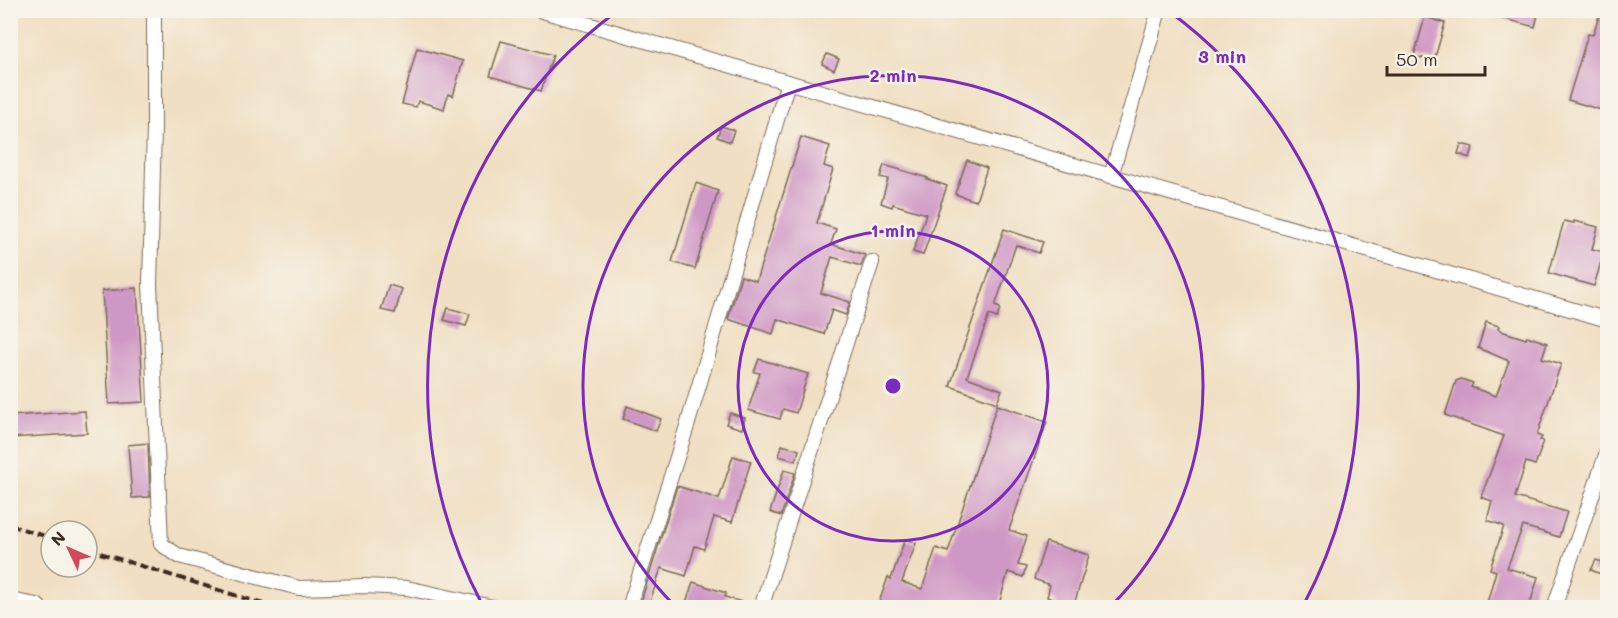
<svg xmlns="http://www.w3.org/2000/svg" width="1618" height="618" font-family="Mali,sans-serif">
<style>
.building{fill:#cf97c5}
.lines{fill:none;stroke-linecap:round;stroke-linejoin:round}
.minor-casing{stroke:#7a6957;stroke-width:16}
.secondary-casing{stroke:#7a6957;stroke-width:22}
.minor{stroke:#fff;stroke-width:14}
.secondary{stroke:#fff;stroke-width:20}
.rail{stroke:#3b2a1e;stroke-width:4;stroke-dasharray:9 4.5;stroke-linecap:butt}
.ring{fill:none;stroke:#7b2cbf;stroke-width:3}
.centre{fill:#7b2cbf;stroke:#f7f3e8;stroke-width:3}
.ring-label{font-size:18px;text-anchor:middle;font-weight:bold;fill:#7b2cbf;stroke:#f7f3e8;stroke-width:5;stroke-linejoin:round;paint-order:stroke}
</style>
<rect width="100%" height="100%" fill="#f7f3e8"/>
<filter id="ink" filterUnits="userSpaceOnUse"><feTurbulence type="fractalNoise" baseFrequency=".0167" numOctaves="2"/><feDisplacementMap in="SourceGraphic" scale="12" xChannelSelector="R" yChannelSelector="G"/><feConvolveMatrix kernelMatrix="1 2 1 2 8 2 1 2 1" color-interpolation-filters="sRGB"/></filter>
<filter id="wash" filterUnits="userSpaceOnUse"><feTurbulence type="fractalNoise" baseFrequency=".008" numOctaves="4" result="noise"/><feDisplacementMap in="SourceGraphic" scale="24" xChannelSelector="R" yChannelSelector="G"/><feGaussianBlur stdDeviation="1.35" result="paint"/><feColorMatrix in="noise" values="0 0 0 0 0 0 0 0 0 0 0 0 0 0 0 0 0 1.4 0 .05"/><feComposite in="paint" operator="in"/></filter>
<g filter="url(#wash)">
<rect width="100%" height="100%" fill="#f0dfc2"/>
<g id="blocks">
<g class="building">
<polygon points="1487,10 1539,10 1535,27 1486,14"/>
<polygon points="1599,16 1608,18 1608,112 1568,100 1588,34 1593,35"/>
<polygon points="1425,17 1445,23 1434,61 1414,56"/>
<polygon points="501,41 553,55 541,91 490,76"/>
<polygon points="417,48 463,61 453,96 448,94 444,109 418,101 416,107 402,104"/>
<polygon points="827,54 839,59 834,70 822,64"/>
<polygon points="721,126 734,130 730,142 717,137"/>
<polygon points="801,137 830,146 824,166 833,169 817,223 836,229 831,244 865,255 861,266 832,257 821,293 850,302 846,315 832,310 824,334 777,319 773,334 728,319 741,276 756,281"/>
<polygon points="1461,144 1473,147 1470,158 1458,154"/>
<polygon points="967,160 987,168 976,201 955,194"/>
<polygon points="884,165 928,178 927,179 947,186 923,255 913,252 926,214 893,204 892,207 881,203 888,179 880,177"/>
<polygon points="696,183 718,191 695,269 672,262"/>
<polygon points="1564,221 1574,223 1574,221 1598,227 1592,249 1604,252 1594,286 1549,273"/>
<polygon points="1004,229 1043,242 1039,253 1016,245 995,306 1000,308 997,318 989,315 967,377 1002,390 997,403 950,386"/>
<polygon points="389,285 402,289 395,313 381,310"/>
<polygon points="137,288 144,402 109,404 102,291"/>
<polygon points="448,308 470,314 466,326 444,320"/>
<polygon points="1486,322 1499,326 1498,329 1504,332 1526,339 1527,336 1547,343 1542,358 1561,364 1537,435 1542,437 1540,440 1543,441 1540,449 1541,449 1535,465 1526,462 1515,497 1567,512 1559,537 1523,526 1507,568 1538,577 1529,608 1488,608 1489,603 1487,603 1496,571 1490,569 1504,526 1487,520 1492,501 1481,497 1504,436 1445,415 1456,381 1461,379 1473,383 1471,387 1496,396 1509,361 1478,348"/>
<polygon points="759,359 808,374 796,413 783,409 780,419 748,410 760,373 754,372"/>
<polygon points="997,405 1047,422 1009,530 1027,536 1018,565 1026,567 1023,577 1008,572 998,608 877,608 888,577 891,579 905,539 916,543 902,582 922,589 936,548 948,552"/>
<polygon points="627,406 661,419 656,431 623,419"/>
<polygon points="85,411 87,433 10,438 10,416"/>
<polygon points="730,413 745,418 742,429 726,424"/>
<polygon points="148,443 150,497 132,498 128,445"/>
<polygon points="782,445 799,450 796,461 779,456"/>
<polygon points="733,456 751,461 732,522 714,517 704,549 695,546 686,576 661,568 648,608 639,608 677,486 719,499"/>
<polygon points="784,470 795,473 781,516 770,512"/>
<polygon points="1046,542 1089,555 1073,608 1055,608 1057,601 1047,597 1050,585 1034,579"/>
<polygon points="1596,560 1608,564 1608,577 1591,570"/>
<polygon points="693,582 726,593 725,597 752,605 751,608 684,608"/>
</g>
</g>
</g>
<g filter="url(#ink)">
<use href="#blocks" fill-opacity="0" stroke="#7a6957" stroke-width="1.5"/>
<g class="lines">
<g class="minor-casing">
<g id="minor">
<polyline points="154,10 154,128 150,284 161,544 179,556 299,588 365,586 407,588 497,608"/>
<polyline points="539,10 1608,320"/>
<polyline points="1111,176 1159,10"/>
<polyline points="629,608 688,423 788,82"/>
<polyline points="761,608 872,262"/>
<polyline points="1554,608 1608,449"/>
</g>
</g>
<g class="secondary-casing">
<polyline id="secondary" points="10,603 36,608"/>
</g>
<use href="#minor" class="minor"/>
<use href="#secondary" class="secondary"/>
<g class="rail">
<polyline points="10,525 51,538"/>
<polyline points="87,549 276,608"/>
</g>
</g>
</g>
<g class="ring">
<circle cx="893" cy="386" r="155"/>
<path d="M676 607A310 310 0 1 1 1110 607"/>
<path d="M482 604A465 465 0 0 1 616 12M1170 12A465 465 0 0 1 1304 604"/>
</g>
<circle cx="893" cy="386" r="9" class="centre"/>
<g class="ring-label">
<text x="1222" y="63">3 min</text>
<text x="893" y="82">2 min</text>
<text x="893" y="237">1 min</text>
</g>
<rect width="1618" height="618" fill="none" stroke="#f7f3e8" stroke-width="36"/>
<g transform="translate(69 549) rotate(314)"><circle r="28" fill="#f7f3e8" stroke="#aca397" stroke-width="1.5"/>
<path d="M0-4.5L10 22L0 15L-10 22Z" fill="#d1495b"/>
<text y="-9" font-size="16" font-weight="bold" text-anchor="middle" fill="#3b2a1e">N</text>
</g>
<path d="M1387 66v9h98v-9" fill="none" stroke="#3b2a1e" stroke-width="3"/>
<text x="1396" y="66" font-size="18" fill="#3b2a1e" stroke="#f7f3e8" stroke-width="4.5" paint-order="stroke">50 m</text>
</svg>
